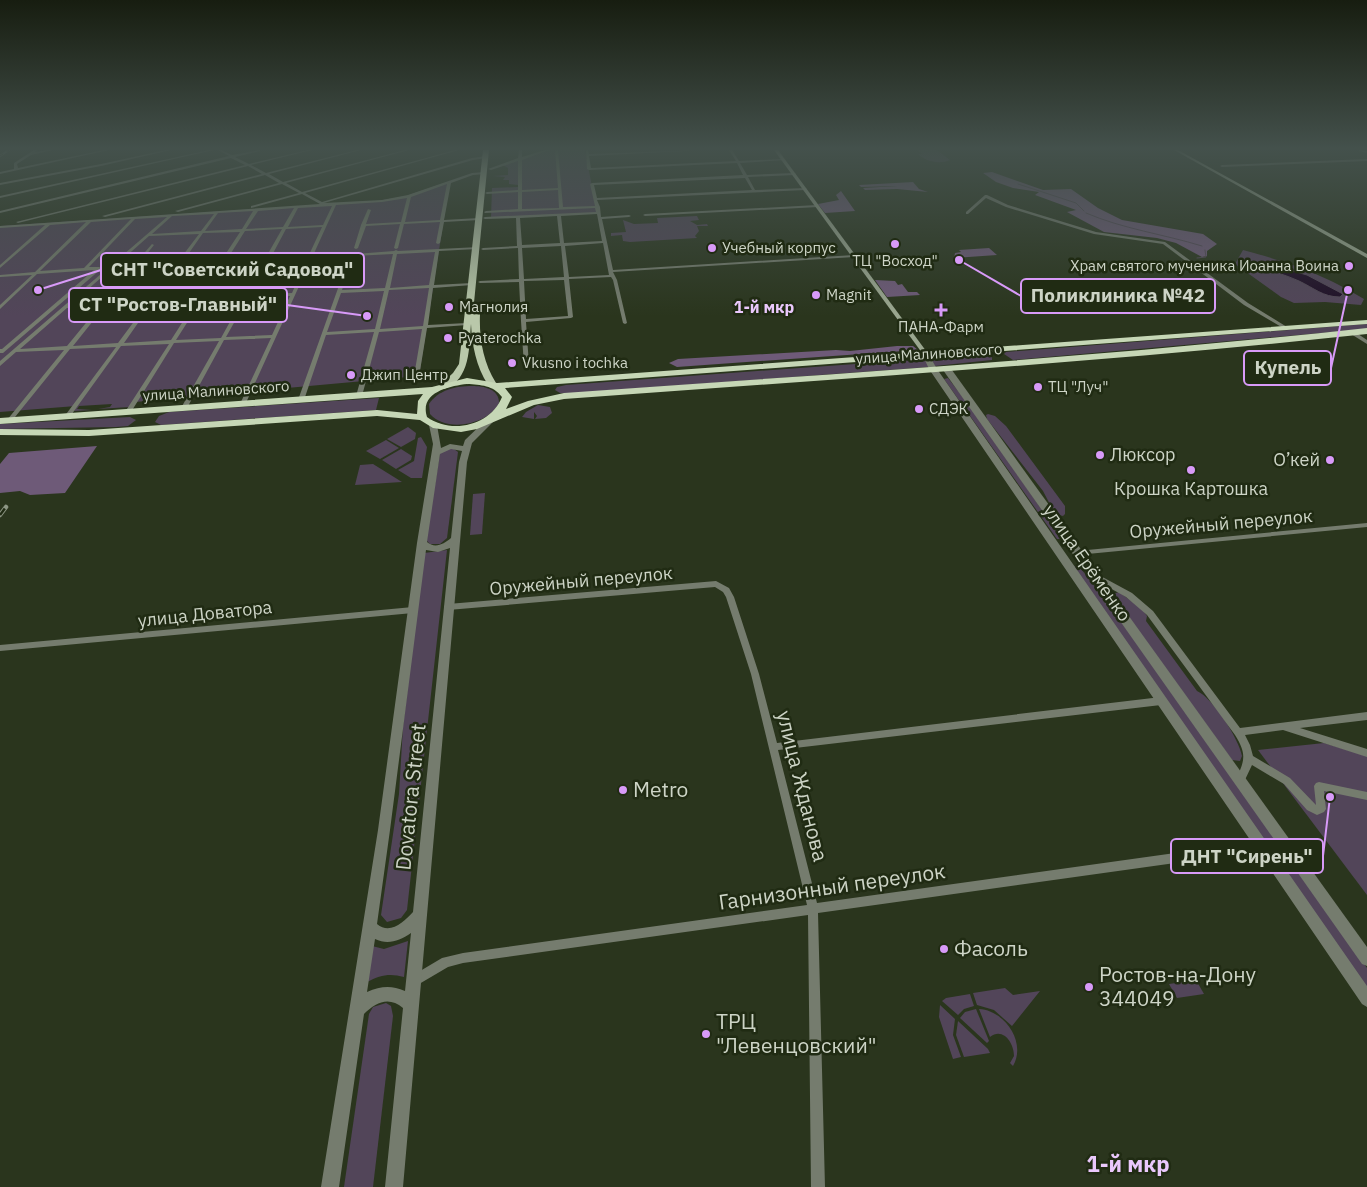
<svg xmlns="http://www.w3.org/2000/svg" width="1367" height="1187" font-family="'IBM Plex Sans',sans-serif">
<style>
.green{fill:#524559}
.forest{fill:#6e5a78}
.water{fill:#1f0e27;stroke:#534957}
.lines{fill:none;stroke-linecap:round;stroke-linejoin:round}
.stream{stroke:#534957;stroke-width:1}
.minor{fill:#757c6e;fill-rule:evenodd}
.tertiary{fill:#757c6e;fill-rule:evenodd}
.secondary{fill:#9ba790;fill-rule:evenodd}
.primary{fill:#b9c8aa;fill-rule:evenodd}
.trunk{fill:#c6d7b6;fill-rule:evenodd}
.rail-far1-casing{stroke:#8c9583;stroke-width:2}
.rail-casing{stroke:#8c9583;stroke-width:4.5}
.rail-far1{stroke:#202b13;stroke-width:1;stroke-dasharray:4;stroke-linecap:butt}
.rail{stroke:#202b13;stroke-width:2.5;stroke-dasharray:8;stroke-linecap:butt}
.poi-dot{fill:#d89af8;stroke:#202b13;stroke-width:2}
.labels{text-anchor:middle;stroke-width:5;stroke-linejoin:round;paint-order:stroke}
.far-poi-label{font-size:15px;fill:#cdd4c6;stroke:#202b13;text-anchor:start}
.far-street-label{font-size:15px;fill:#cdd4c6;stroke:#202b13}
.far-neighbourhood-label{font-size:16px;font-weight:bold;fill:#eac8fc;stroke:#202b13}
.poi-label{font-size:18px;fill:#cdd4c6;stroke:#202b13;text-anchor:start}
.street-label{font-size:18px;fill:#cdd4c6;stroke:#202b13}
.near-street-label{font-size:21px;fill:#cdd4c6;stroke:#202b13}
.near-poi-label{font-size:21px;fill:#cdd4c6;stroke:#202b13;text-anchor:start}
.near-neighbourhood-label{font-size:22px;font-weight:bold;fill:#eac8fc;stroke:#202b13}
.leader{fill:none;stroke:#d89af8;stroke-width:2}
.callout-dot{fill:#d89af8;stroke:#202b13;stroke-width:2}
.callout{fill:#202b13;stroke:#d89af8;stroke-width:2}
.callout-label{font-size:19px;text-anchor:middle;font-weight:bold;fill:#cdd4c6}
</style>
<rect width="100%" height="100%" fill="#2a351d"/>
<g class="green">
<polygon points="546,150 585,150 597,213 491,218 492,188 518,187 518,185 509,184 509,180 503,180 505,177 493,176 508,175 508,168 503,165"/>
<path d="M918,150H937L950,160C939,165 925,161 918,154H922Z"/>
<polygon points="450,181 419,376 135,402 130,407 98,409 110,407 112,404 79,406 77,409 92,410 74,411 76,406 0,412 0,226 377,201 406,196"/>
<polygon points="697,216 699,220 690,221 697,225 707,224 708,226 697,226 699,231 695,236 697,238 630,242 623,241 622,235 611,236 611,233 626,232 623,220 634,224 658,223 657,218"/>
<path d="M1243,250C1291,263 1321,273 1364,299L1361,305L1325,302L1294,303L1281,297L1235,264Z"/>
<polygon points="1367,324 1367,329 1013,360 1004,354 1006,352"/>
<polygon points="983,354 992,357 992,360 935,366 929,358"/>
<polygon points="924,359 930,367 575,393 560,393 555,390 557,387 566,385"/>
<polygon points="948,378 975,413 1062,539 1057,539 944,379"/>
<path d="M472,386C484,386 499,389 499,403C488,425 446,433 430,414L429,404C438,390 456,386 472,386Z"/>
<polygon points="379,398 376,410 161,425 155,422 159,416 169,412"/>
<polygon points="538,405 550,407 552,413 546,418 535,419 537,416 534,412 534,419 522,417 526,412"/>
<polygon points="988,414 995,416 1006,426 1065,506 1065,514 1063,516 1055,514 1043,491 987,419 986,415"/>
<polygon points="130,417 136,420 128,426 116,427 0,429 0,424"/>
<polygon points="408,427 416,433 415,439 401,447 387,439"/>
<polygon points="421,437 427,447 422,478 411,478 398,470 414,461 418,438"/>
<polygon points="386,440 399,448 380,459 366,451"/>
<polygon points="401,449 412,456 411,460 396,469 382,460"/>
<polygon points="446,449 454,449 458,452 447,538 440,544 430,544 426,540 440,453"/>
<polygon points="373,464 402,482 355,485 360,465"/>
<polygon points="485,493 482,534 470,535 473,494"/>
<polygon points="447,550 407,910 401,918 387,922 381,915 399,794 403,726 424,553"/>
<polygon points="1076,565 1079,566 1127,629 1367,968 1367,988 1074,567"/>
<path d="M1119,592L1142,609L1147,616L1146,621L1197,691C1213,698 1239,739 1242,756L1240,761L1232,760L1113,596V594Z"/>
<polygon points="1324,743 1367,756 1367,895 1258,750"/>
<path d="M408,941L404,977C390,973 380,975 367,982L372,946L384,949Z"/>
<polygon points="1196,980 1204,994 1177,998 1169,984"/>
<polygon points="1005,988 1013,995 1040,991 1012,1026 994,1010 977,1005 973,993"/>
<polygon points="970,994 974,1006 964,1009 958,1015 942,1001 946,998"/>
<polygon points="386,1003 391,1006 393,1016 373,1187 344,1187 369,1014 373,1007"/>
<polygon points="940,1005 955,1019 953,1035 961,1057 953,1059 939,1017"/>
<polygon points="976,1009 989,1041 987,1043 960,1018 965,1012"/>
<path d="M979,1009C1004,1010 1027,1042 1013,1066L1010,1063L1014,1056C1014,1043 1003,1027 990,1037Z"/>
<polygon points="958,1021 988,1049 990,1053 964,1057 956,1035"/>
</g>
<g class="forest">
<polygon points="992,172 1043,190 1071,189 1098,208 1122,220 1203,234 1217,244 1207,251 1207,256 1202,257 1176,243 1157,238 1104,232 1067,212 1076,210 1035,195 1039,192 1013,188 996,182 983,173"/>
<polygon points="913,182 919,189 928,192 897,189 865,190 863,188 898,186 861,187 859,185"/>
<polygon points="841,191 855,211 825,213 818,204 839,200 836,195"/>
<polygon points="989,248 997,255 954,258 955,253 961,252 959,250"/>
<polygon points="875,280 895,281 898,285 902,284 908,292 917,292 920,295 887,297"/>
<polygon points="897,346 913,346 918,350 677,367 669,363 678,359 836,350 850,351"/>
<polygon points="97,446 65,493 30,495 20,491 0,493 0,464 9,453"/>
</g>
<path class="water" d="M1258,261L1307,275L1343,294L1340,297C1323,297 1314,288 1299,281C1286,275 1271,271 1257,266L1256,262Z"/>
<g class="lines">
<g class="stream">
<polyline points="1018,184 1076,203 1084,211"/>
<path d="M1086,213C1123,229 1163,234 1202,246"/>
<polyline points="1197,258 1206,257 1205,250"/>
</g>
<g class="minor">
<polygon points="34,150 38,150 35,152 48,150 53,150 31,155 17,164 18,168 104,150 109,150 0,174 0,172 14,169 14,163"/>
<polygon points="166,150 171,150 101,166 0,185 0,183 101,164"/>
<polygon points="209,150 214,150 0,198 0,196"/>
<path d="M218,150H221L232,155L260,150V151L235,157L249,164L308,150H312L251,165L266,173L357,150H361L269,174L283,182L405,150H409L286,183L302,192L455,150H459L305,193L322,202L472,158L486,156V158L473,160L324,203L382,200L408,195L472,173L484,172L485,174L473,175L451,183L444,220L479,218L481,219L479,220L444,222L440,243L438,244L436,243L440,222L404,224L398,248L396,249L394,248L400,224L366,226L358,248L356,249L354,248L361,225L368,209L371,210L366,224L401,222L407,198L382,202L336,205L245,405L243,406L240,404L271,338L224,340L187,408L184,410L181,408L219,341L174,343L131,412L128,414L125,412L169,344L121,346L69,418L67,419L64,417L116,347L70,349L11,422H7V420L64,350L16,352L0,366V361L167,217L135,219L89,267H99L101,268V269L3,353H0V349H2L94,270L37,274L0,309V305L32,275L0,277V275L35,272L86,222L50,225L0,268V265L45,225L0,228V226L320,204L302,194L251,208V206L299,193L282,184L178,212L175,211L279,183L265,175L105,217L102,216L262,174L248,166L18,223L16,222L245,165L231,158L0,213V211L229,156ZM447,184L440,220L405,222L411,197ZM332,206L323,225L288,227L298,208ZM294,208L283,227L246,229L258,211ZM253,211L242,229L205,231L218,213ZM214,214L201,231L152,234L172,216ZM131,219L84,268L40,271L91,222ZM322,227L308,257L270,259L286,229ZM282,229L265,259L226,261L245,231ZM240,232L221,261L182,263L203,233ZM199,234L177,263L138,265L154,245L152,244L133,266H115L149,236ZM307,259L292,293L250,295L268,261ZM264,262L245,295L203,298L224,264ZM220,264L198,298L155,301L180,266ZM175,266L150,301L107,303L136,268ZM131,268L102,304L70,305L111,269ZM290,296L272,335L226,337L248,298ZM243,298L221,338L176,340L201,301ZM196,301L171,340L124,343L152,303ZM147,304L118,343L73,346L105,306ZM99,307L67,346L20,349L67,308Z"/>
<path d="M519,150H522V157L545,150H549L522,160V190L558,188L555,150H558L563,207L595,206L590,184L592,183L743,175L737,163L589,170L587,169L586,150H588L589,154L703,150L589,156L591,168L736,161L729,150H732L739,161L783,159L785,160L740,163L747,175L794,173L796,174L794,175L748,177L755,190L805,188L807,189L805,190L597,200L600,207L601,217L629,215L631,216L629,217L602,219L613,270L854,255L856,256L854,257L613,272L617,280L627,323L625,324L623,323L613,280L611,277L569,279L573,317L571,318L526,322L529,365L524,366L521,321L519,282L480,283L478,282L480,281L519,279L518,248L483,250L481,249L483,248L517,246L516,218L485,219L483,218L485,217L596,212L595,208L485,213L484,212L486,211L518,209V192L487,194L485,193L487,192L518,190V161L491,170L488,169L518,158ZM745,178L752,190L597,198L594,185ZM558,190L559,208L522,209V192ZM597,214L602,241L564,243L561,216ZM557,216L560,243L522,245L520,218ZM603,243L609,275L569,277L565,246ZM561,246L564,277L524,279L522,248ZM564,280L568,316L526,319L524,281Z"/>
<polygon points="1367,159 1367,161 1222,167 1220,166 1222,165"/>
<polygon points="985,195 987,195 1008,205 1096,232 1165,242 1248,303 1287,327 1283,328 1244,305 1163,244 1094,234 1006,207 986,198 968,214 966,214 966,212"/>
<polygon points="817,205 818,207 645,216 643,215 645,214"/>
<path d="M479,247V248L477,249L439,251L434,285L472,283L474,284L472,285L433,288L428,325L467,323L469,324L467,325L427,328L419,377L414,376L422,329L379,332L362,396L359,398L356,396L374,332L326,335L304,400L301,402L299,401L298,400L351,252H355V254L394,251L396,250L398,251ZM435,252L429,285L390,288L397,254ZM393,254L385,288L342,290L354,256ZM429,288L423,326L380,329L389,290ZM384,291L375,329L327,332L341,293Z"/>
<polygon points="1351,332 1355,332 1367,340 1367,344 1351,334"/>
<polygon points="1367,523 1367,527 1077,555 1073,553 1077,551"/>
<path d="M1095,573L1132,593L1153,611L1240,728L1367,712V720L1300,728L1367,749V757L1283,730L1245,735L1250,745L1253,756L1290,778L1316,805L1314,786L1316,783L1319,782L1367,792V800L1324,791L1326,809L1324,812L1317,815L1307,810L1284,784L1252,765L1243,784L1240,785L1237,784L1235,781C1245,761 1247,754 1235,735L1147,615L1126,597L1092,578L1091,576Z"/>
<polygon points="716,581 729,588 734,597 759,674 777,743 1161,697 1164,699 1165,701 1164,703 1161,705 778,750 817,903 1261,841 1264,843 1266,846 1264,849 1261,851 818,913 825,1187 811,1187 808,915 463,963 448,967 414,987 410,985 408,981 410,977 442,958 463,953 807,905 751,674 726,597 723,592 715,587 448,610 445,609 444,607 445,605 448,604"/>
<polygon points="413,607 416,608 417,610 416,612 413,613 0,651 0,645"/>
</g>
<g class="tertiary">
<polygon points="1359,150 1367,151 1367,153 1359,151"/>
<polygon points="925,355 929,355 937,369 1367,986 1367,1007 1362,1004 929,369 923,356"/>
<polygon points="943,366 949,366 1367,947 1367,966 1362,964 943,370"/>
<path d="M487,419H490L494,421L472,443L467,462L403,1187H385L403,1008C389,996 376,1002 364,1014L339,1187H321L378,830L417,543L433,444L429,425L433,423L437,425L441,448L450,444L463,446L465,440ZM451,449L462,451L459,462L451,538C444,544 435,549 427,542L440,454ZM450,548L413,912C404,922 390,935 377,924L390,830L426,550L438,552ZM411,933L405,991C391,985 381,986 367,992L375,939C388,945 399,941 411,933Z"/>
</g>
<g class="secondary">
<polygon points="774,150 778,150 929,355 929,357 925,357"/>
<polygon points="1174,150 1178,150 1367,254 1367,258"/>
</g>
<path class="primary" d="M483,150H489L473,313L476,312L480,314C479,338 483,362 496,383L491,386L488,385C476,366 472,345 471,324C469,346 471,380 444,389L439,386L453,373L459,364Z"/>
<path class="trunk" d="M1367,320V324L505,388L512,397L506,409L528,401L564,393C832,374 1100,357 1367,328V334C1100,363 832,379 564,399L534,405L477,429L461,432L433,428L420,420L377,416L89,436L0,435V429L89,430L377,410L417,414L418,401L423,394L0,424V418L432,387L467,378L497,383ZM467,384C481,385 493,385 502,397C491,425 452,435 427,417C419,392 450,386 467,384Z"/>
<g class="rail-far1-casing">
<polyline id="rail-far1" points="0,156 9,150"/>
</g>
<g class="rail-casing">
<polyline id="rail" points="0,515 6,507"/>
</g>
<use href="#rail-far1" class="rail-far1"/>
<use href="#rail" class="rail"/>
</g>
<linearGradient id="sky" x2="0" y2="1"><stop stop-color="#171d10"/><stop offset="0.47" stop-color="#44514c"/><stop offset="1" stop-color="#44514c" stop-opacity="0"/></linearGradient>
<rect width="1367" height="316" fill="url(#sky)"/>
<g class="poi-dot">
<circle cx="895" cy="244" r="5"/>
<circle cx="712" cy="248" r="5"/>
<circle cx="1349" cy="266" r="5"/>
<circle cx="816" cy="295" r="5"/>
<circle cx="449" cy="307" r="5"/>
<path d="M938.5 302.5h5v5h5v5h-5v5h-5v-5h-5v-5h5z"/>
<circle cx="448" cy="338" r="5"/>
<circle cx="512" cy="363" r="5"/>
<circle cx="351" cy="375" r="5"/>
<circle cx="1038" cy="387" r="5"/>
<circle cx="919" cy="409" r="5"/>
<circle cx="1100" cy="455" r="5"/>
<circle cx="1330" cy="460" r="5"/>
<circle cx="1191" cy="470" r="5"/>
<circle cx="623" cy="790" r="5"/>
<circle cx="944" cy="949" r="5"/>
<circle cx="1089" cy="987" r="5"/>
<circle cx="706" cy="1034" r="5"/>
</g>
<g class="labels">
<g class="far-poi-label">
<text x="722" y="253">Учебный корпус</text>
<text x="895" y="266" text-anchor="middle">ТЦ "Восход"</text>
<text x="1339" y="271" text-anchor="end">Храм святого мученика Иоанна Воина</text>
<text x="826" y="300">Magnit</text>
<text x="459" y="312">Магнолия</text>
<text x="941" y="332" text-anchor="middle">ПАНА-Фарм</text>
<text x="458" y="343">Pyaterochka</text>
<text x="522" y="368">Vkusno i tochka</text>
<text x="361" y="380">Джип Центр</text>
<text x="1048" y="392">ТЦ "Луч"</text>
<text x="929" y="414">СДЭК</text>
</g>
<g class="far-street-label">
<text transform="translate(929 354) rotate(-4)" y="5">улица Малиновского</text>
<text transform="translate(216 391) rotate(-4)" y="5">улица Малиновского</text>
</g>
<g class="far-neighbourhood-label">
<text x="764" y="313">1-й мкр</text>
</g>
<g class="poi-label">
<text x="1110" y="461">Люксор</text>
<text x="1320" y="466" text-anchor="end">О’кей</text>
<text x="1191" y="495" text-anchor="middle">Крошка Картошка</text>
</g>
<g class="street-label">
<text transform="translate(1221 524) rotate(-5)" y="6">Оружейный переулок</text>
<text transform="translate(1087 563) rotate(55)" y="6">улица Ерёменко</text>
<text transform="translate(581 581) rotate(-5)" y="6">Оружейный переулок</text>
<text transform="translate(205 614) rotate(-6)" y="6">улица Доватора</text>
</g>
<g class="near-street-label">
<text transform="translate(802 786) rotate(76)" y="7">улица Жданова</text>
<text transform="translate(411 797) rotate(-84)" y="7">Dovatora Street</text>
<text transform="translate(832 887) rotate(-8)" y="7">Гарнизонный переулок</text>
</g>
<g class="near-poi-label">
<text x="633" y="797">Metro</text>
<text x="954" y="956">Фасоль</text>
<text x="1099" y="982">Ростов-на-Дону<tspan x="1099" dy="24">344049</tspan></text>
<text x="716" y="1029">ТРЦ<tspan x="716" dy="24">"Левенцовский"</tspan></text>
</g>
<g class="near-neighbourhood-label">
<text x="1128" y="1172">1-й мкр</text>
</g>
</g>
<path class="leader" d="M38 290L101 270M959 260L1021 296M367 316L287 305M1348 290L1331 368M1330 797L1323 856"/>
<g class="callout-dot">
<circle cx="38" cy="290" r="5"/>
<circle cx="959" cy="260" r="5"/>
<circle cx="367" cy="316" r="5"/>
<circle cx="1348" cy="290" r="5"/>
<circle cx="1330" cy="797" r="5"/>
</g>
<g class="callout">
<rect x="101" y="253" width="263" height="34" rx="5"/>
<rect x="1021" y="279" width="194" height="34" rx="5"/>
<rect x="69" y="288" width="218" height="34" rx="5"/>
<rect x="1244" y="351" width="87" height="34" rx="5"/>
<rect x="1171" y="839" width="152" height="34" rx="5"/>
</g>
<g class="callout-label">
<text x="232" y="276">СНТ "Советский Садовод"</text>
<text x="1118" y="302">Поликлиника №42</text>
<text x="178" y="311">СТ "Ростов-Главный"</text>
<text x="1288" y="374">Купель</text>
<text x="1247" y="863">ДНТ "Сирень"</text>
</g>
</svg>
